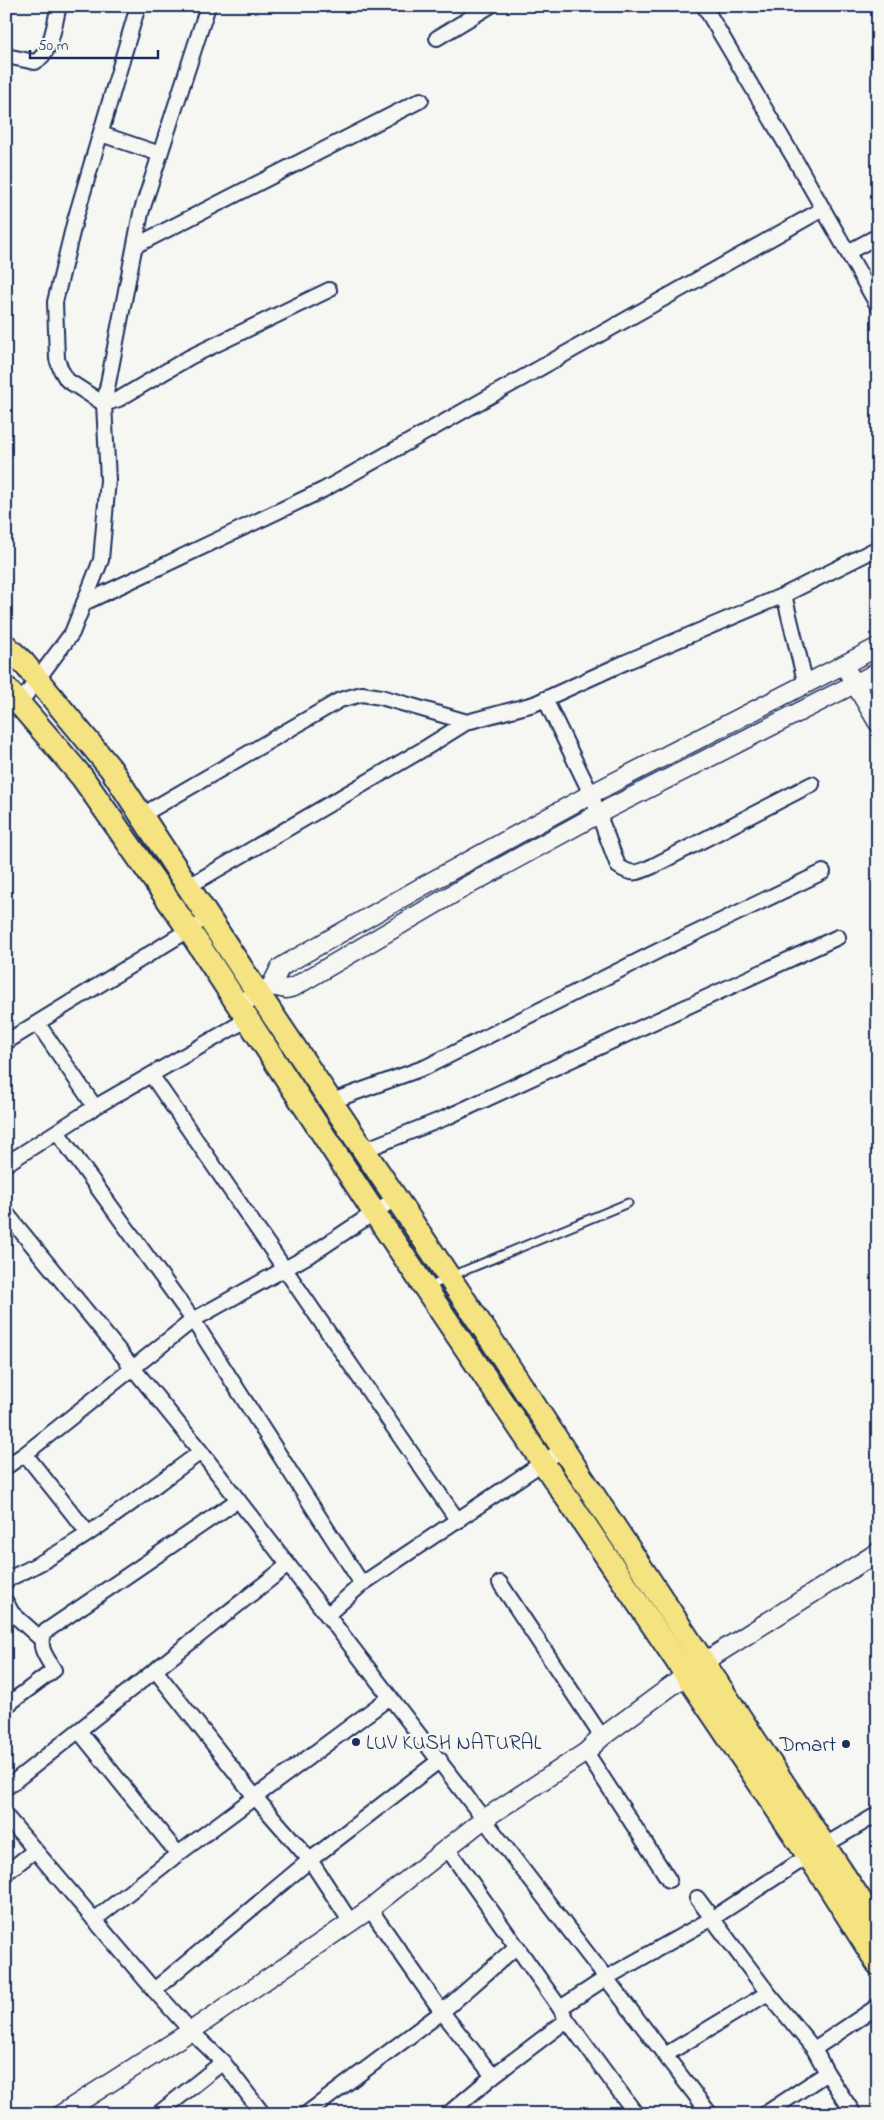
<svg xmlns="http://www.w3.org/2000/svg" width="884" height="2120" font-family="'Indie Flower',sans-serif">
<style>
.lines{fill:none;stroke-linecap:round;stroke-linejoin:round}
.service-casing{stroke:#1b2f5e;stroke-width:11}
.minor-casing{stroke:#1b2f5e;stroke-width:18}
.tertiary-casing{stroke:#1b2f5e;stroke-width:21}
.primary-casing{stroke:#1b2f5e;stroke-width:26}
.service{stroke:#f6f6f2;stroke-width:7}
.minor{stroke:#f6f6f2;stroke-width:14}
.tertiary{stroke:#f6f6f2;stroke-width:18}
.primary{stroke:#f5e382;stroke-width:22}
.poi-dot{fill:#1b2f5e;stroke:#f6f6f2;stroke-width:2}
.labels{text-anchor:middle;stroke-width:5;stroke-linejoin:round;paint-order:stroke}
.poi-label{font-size:21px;fill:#1b2f5e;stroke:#f6f6f2;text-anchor:start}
</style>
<rect width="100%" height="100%" fill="#f6f6f2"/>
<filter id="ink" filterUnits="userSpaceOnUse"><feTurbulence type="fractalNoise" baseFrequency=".02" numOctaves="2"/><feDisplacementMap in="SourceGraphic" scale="10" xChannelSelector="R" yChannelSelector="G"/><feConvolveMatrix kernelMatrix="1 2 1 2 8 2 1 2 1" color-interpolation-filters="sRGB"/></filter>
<g filter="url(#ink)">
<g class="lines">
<g class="service-casing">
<g id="service">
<polyline points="877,1089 878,1088"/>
<polyline points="428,1288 449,1277 628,1203"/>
</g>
</g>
<g class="minor-casing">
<g id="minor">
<polyline points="138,6 75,220 55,302 57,359 61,370 67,380 104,404 119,399 190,357 329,290"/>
<polyline points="704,6 797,163 878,306"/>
<polyline points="437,38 490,6"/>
<path d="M6,56L35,62C52,53 54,24 59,6"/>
<polyline points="101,134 160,154"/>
<polyline points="135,246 421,100"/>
<polyline points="848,252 878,236"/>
<polyline points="784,595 806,685"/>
<polyline points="84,603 323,490 823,209"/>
<path d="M545,699L591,794L618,866C632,876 638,873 653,866L812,784"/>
<polyline points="19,704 72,633 101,560 108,480 104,404 141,213 208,6"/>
<polyline points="142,815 340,700 362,694 381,697 467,722"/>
<polyline points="189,886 427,747 467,722 534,704 626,662 784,595 878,548"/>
<polyline points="38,1024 95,1107"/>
<polyline points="6,1042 195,926"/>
<polyline points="152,1076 458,1521"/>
<polyline points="332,1101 426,1067 658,951 823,872"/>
<polyline points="58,1133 193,1320 362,1584 563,1449"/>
<polyline points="364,1150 445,1118 838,937"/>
<polyline points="6,1164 95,1107 248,1019"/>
<polyline points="6,1213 133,1368 25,1454 6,1467"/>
<polyline points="25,1454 88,1533"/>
<path d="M6,1582L8,1579C78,1548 139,1496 201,1452"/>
<polyline points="500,1583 602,1737"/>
<polyline points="362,1584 327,1615 606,1978 560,2008 567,2020 493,2076 448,2114"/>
<polyline points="6,1602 12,1613 41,1639"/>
<polyline points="327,1615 201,1452 133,1368 193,1320 315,1252 396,1198"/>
<polyline points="155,1670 255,1797 310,1860 350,1921"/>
<path d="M6,1706L54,1670C46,1656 36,1646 46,1631L238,1500"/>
<polyline points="79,1731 178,1854"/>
<polyline points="586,1752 669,1880"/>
<polyline points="6,1788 288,1565"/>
<polyline points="6,1816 154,1990 191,2031 223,2062 263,2114"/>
<polyline points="447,1848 560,2008"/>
<polyline points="6,1873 34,1851"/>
<polyline points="697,1898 768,1993 814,2049 827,2073 854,2114"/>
<polyline points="370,1909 442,2012 493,2076"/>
<polyline points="94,1920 178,1854 390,1697"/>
<polyline points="154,1990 310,1860 440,1760"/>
<polyline points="567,2020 636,2114"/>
<polyline points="814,2049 878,2006"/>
<polyline points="665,2055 768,1993"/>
<polyline points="158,2114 223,2062"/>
<polyline points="306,2114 442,2012 516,1947"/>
<polyline points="710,2114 606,1978 713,1918 825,1845 878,1814"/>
<polyline points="765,2114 827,2073"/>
</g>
</g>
<g class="tertiary-casing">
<g id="tertiary">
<polyline points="849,674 878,723"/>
<polyline points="271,986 286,989 294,987 463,888 598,814 878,672"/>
<polyline points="239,1005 271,986 280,968 286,964 423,886 591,794 878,647"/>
<polyline points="61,2114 191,2031 370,1909 484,1819 586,1752 602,1737 704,1662 878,1552"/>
</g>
</g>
<g class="primary-casing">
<g id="primary">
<polyline points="6,646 23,662 111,769 250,981 494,1344 878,1927"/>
<polyline points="6,688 82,777 189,930 374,1212 828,1885 878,1964"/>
</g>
</g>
<use href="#service" class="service"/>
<use href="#minor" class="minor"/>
<use href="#tertiary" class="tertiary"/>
<use href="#primary" class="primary"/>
</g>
</g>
<g class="poi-dot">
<circle cx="356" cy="1742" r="5"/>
<circle cx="846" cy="1744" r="5"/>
</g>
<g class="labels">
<g class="poi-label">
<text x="366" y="1749">LUV KUSH NATURAL</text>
<text x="836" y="1751" text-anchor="end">Dmart</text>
</g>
</g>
<rect width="884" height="2120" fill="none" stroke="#f6f6f2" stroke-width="25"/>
<rect x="12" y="12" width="859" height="2095" fill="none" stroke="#1b2f5e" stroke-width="2" filter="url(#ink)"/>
<path d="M30 50v8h128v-8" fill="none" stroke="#1b2f5e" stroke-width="2.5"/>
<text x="38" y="50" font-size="15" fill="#1b2f5e" stroke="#f6f6f2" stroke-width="4" paint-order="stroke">50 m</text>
</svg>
